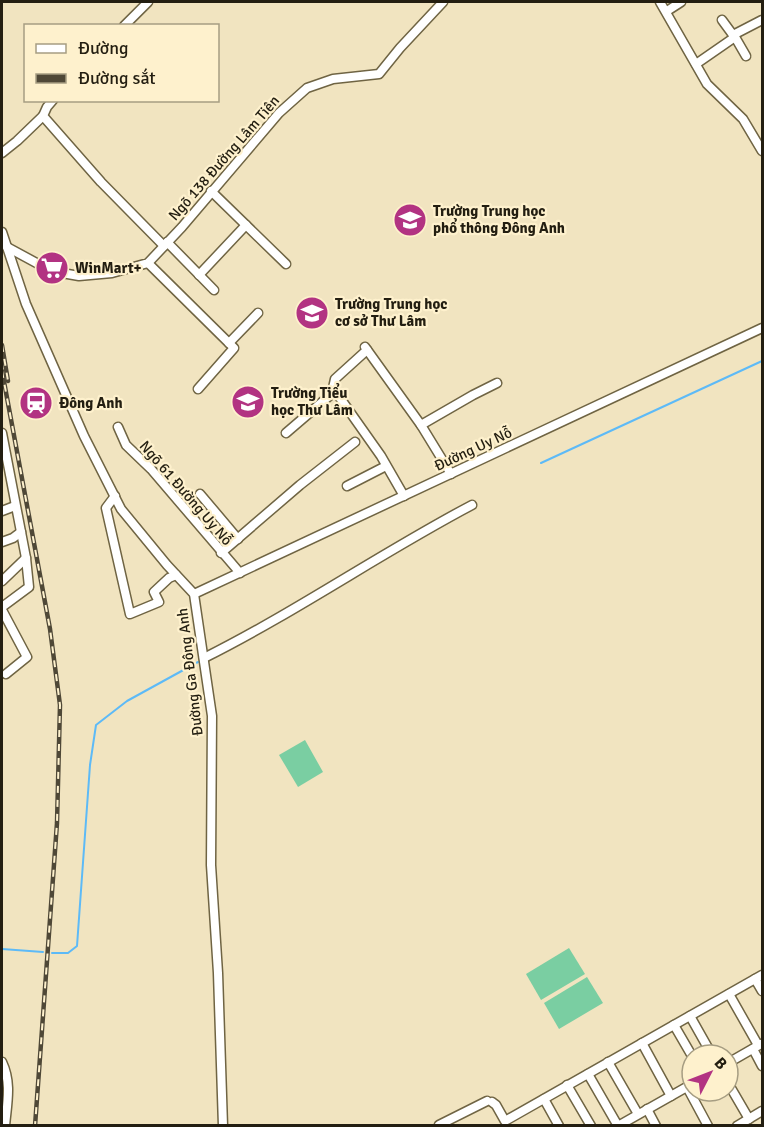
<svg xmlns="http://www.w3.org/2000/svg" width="764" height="1127" font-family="Signika,sans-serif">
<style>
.green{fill:#7acea2}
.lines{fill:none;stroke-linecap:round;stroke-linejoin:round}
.stream{stroke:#5dbaf7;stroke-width:2}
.minor-casing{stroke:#6f6443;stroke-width:11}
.minor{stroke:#fff;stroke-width:8}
.rail-casing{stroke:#4f4837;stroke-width:4.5}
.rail{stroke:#fef1cd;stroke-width:2;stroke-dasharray:7;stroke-linecap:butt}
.labels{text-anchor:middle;stroke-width:4.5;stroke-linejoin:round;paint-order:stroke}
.street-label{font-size:15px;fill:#231e11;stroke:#fef1cd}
.poi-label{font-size:15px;font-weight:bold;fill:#231e11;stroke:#fef1cd;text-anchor:start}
</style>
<rect width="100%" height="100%" fill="#f1e4c0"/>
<g class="green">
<polygon points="305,740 323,772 298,787 279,755"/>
<polygon points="569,948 585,974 541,1000 526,974"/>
<polygon points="587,977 603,1003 559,1029 544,1003"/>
</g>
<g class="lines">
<g class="stream">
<polyline points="541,463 762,361"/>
<polyline points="2,949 43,952"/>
<polyline points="52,953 68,953 77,946 90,765 96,725 127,701 198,662"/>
</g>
<g class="minor-casing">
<g id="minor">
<polyline points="660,2 707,84 743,119 762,151"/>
<polyline points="667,11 681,2"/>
<polyline points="722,20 733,35"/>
<polyline points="124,26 148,2"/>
<polyline points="735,37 746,56"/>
<polyline points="696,64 735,37 733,35 762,20"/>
<polyline points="53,100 47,107 43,116 101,182 164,246"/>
<polyline points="2,153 17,141 43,116"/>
<polyline points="211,191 286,264"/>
<polyline points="2,232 26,304 84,436 121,509 167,565 194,594 212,716 211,865 218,973 223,1126"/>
<polyline points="167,242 214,290"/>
<polyline points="7,247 42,266 62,273 79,276 112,273 148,263 182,227 279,113 307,88 333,79 379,74 400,48 443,2"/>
<polyline points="148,263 234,348 198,389"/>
<polyline points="199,275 246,225"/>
<polyline points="229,343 258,313"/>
<polyline points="365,347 421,425 451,474"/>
<polyline points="367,350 335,379 333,388 381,456 404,496"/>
<polyline points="421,425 473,395 497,383"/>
<polyline points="118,427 126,445 151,469 240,573"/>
<polyline points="2,433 26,558 29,587 2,607"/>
<polyline points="286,433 335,391"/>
<polyline points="347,486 386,466"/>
<polyline points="200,494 238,539"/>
<polyline points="115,496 106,508 130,614 159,602 154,592 169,578 176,575"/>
<polyline points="2,511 15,506"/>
<polyline points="2,542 13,538 21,532"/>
<polyline points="221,553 300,485 355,442"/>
<polyline points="2,581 26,558"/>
<polyline points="194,594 762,328"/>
<polyline points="2,610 27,657 6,674"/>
<path d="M204,658C296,612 381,553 472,505"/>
<polyline points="755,979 762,991"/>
<polyline points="729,994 758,1045"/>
<polyline points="690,1016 712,1055"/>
<polyline points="674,1025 692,1056"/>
<polyline points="642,1043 671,1096"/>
<polyline points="753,1049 762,1066"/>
<path d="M2,1062C12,1083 7,1103 5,1126"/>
<polyline points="608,1062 638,1114"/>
<polyline points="728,1063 761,1044"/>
<polyline points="588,1074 618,1126"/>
<polyline points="728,1083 749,1119"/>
<polyline points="567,1085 591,1126"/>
<polyline points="687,1087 708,1126"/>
<polyline points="544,1099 559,1126"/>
<polyline points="492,1102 496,1105 505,1121 762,975"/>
<polyline points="647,1109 656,1126"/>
<polyline points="439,1125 487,1101"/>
<polyline points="618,1126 692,1084"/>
<polyline points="737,1126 762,1111"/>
</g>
</g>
<use href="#minor" class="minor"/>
<g class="rail-casing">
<g id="rail">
<polyline points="2,345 8,381"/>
<polyline points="2,371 50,629 60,705 57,823 35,1126"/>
</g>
</g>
<use href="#rail" class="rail"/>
</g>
<defs>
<g id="school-disc" transform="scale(1.725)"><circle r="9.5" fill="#b23382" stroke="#fef1cd"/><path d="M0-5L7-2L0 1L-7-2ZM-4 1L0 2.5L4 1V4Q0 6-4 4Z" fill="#fff"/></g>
<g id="supermarket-disc" transform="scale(1.725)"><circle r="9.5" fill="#b23382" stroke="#fef1cd"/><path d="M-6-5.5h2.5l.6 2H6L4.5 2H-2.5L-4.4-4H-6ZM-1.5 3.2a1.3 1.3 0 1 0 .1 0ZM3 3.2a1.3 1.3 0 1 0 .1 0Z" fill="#fff"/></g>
<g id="station-disc" transform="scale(1.725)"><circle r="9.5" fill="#b23382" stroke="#fef1cd"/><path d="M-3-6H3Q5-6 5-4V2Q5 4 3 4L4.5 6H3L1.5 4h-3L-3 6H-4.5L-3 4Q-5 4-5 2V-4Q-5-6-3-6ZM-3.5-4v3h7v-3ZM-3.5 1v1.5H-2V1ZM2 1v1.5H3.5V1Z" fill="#fff"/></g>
</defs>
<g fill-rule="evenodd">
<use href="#school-disc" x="410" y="220"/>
<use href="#supermarket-disc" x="52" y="268"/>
<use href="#school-disc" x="312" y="313"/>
<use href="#school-disc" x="248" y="402"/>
<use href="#station-disc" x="36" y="403"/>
</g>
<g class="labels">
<g class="street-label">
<text transform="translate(224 158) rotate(-49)" y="5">Ngõ 138 Đường Lâm Tiên</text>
<text transform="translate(473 449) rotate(-25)" y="5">Đường Uy Nỗ</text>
<text transform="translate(186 493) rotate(49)" y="5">Ngõ 61 Đường Uy Nỗ</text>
<text transform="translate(190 672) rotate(-97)" y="5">Đường Ga Đông Anh</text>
</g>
<g class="poi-label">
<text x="433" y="216">Trường Trung học<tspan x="433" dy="17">phổ thông Đông Anh</tspan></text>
<text x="75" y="273">WinMart+</text>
<text x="335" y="309">Trường Trung học<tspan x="335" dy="17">cơ sở Thư Lâm</tspan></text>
<text x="271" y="398">Trường Tiểu<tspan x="271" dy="17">học Thư Lâm</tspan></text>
<text x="59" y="408">Đông Anh</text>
</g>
</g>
<rect width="764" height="1127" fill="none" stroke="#231e11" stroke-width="6"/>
<rect x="24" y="24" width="195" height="78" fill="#fef1cd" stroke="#a69d82" stroke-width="1.5"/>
<rect x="36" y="44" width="30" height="9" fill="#ffffff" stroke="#a69d82" stroke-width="1.5"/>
<text x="78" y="54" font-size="18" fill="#231e11">Đường</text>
<rect x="36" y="74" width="30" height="9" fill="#4f4837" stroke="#a69d82" stroke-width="1.5"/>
<text x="78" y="84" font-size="18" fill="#231e11">Đường sắt</text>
<g transform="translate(710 1073) rotate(48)"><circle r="28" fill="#fef1cd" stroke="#a69d82" stroke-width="1.5"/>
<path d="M0-4.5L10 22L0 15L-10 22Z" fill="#b23382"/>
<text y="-9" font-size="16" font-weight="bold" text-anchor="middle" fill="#231e11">B</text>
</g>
</svg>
